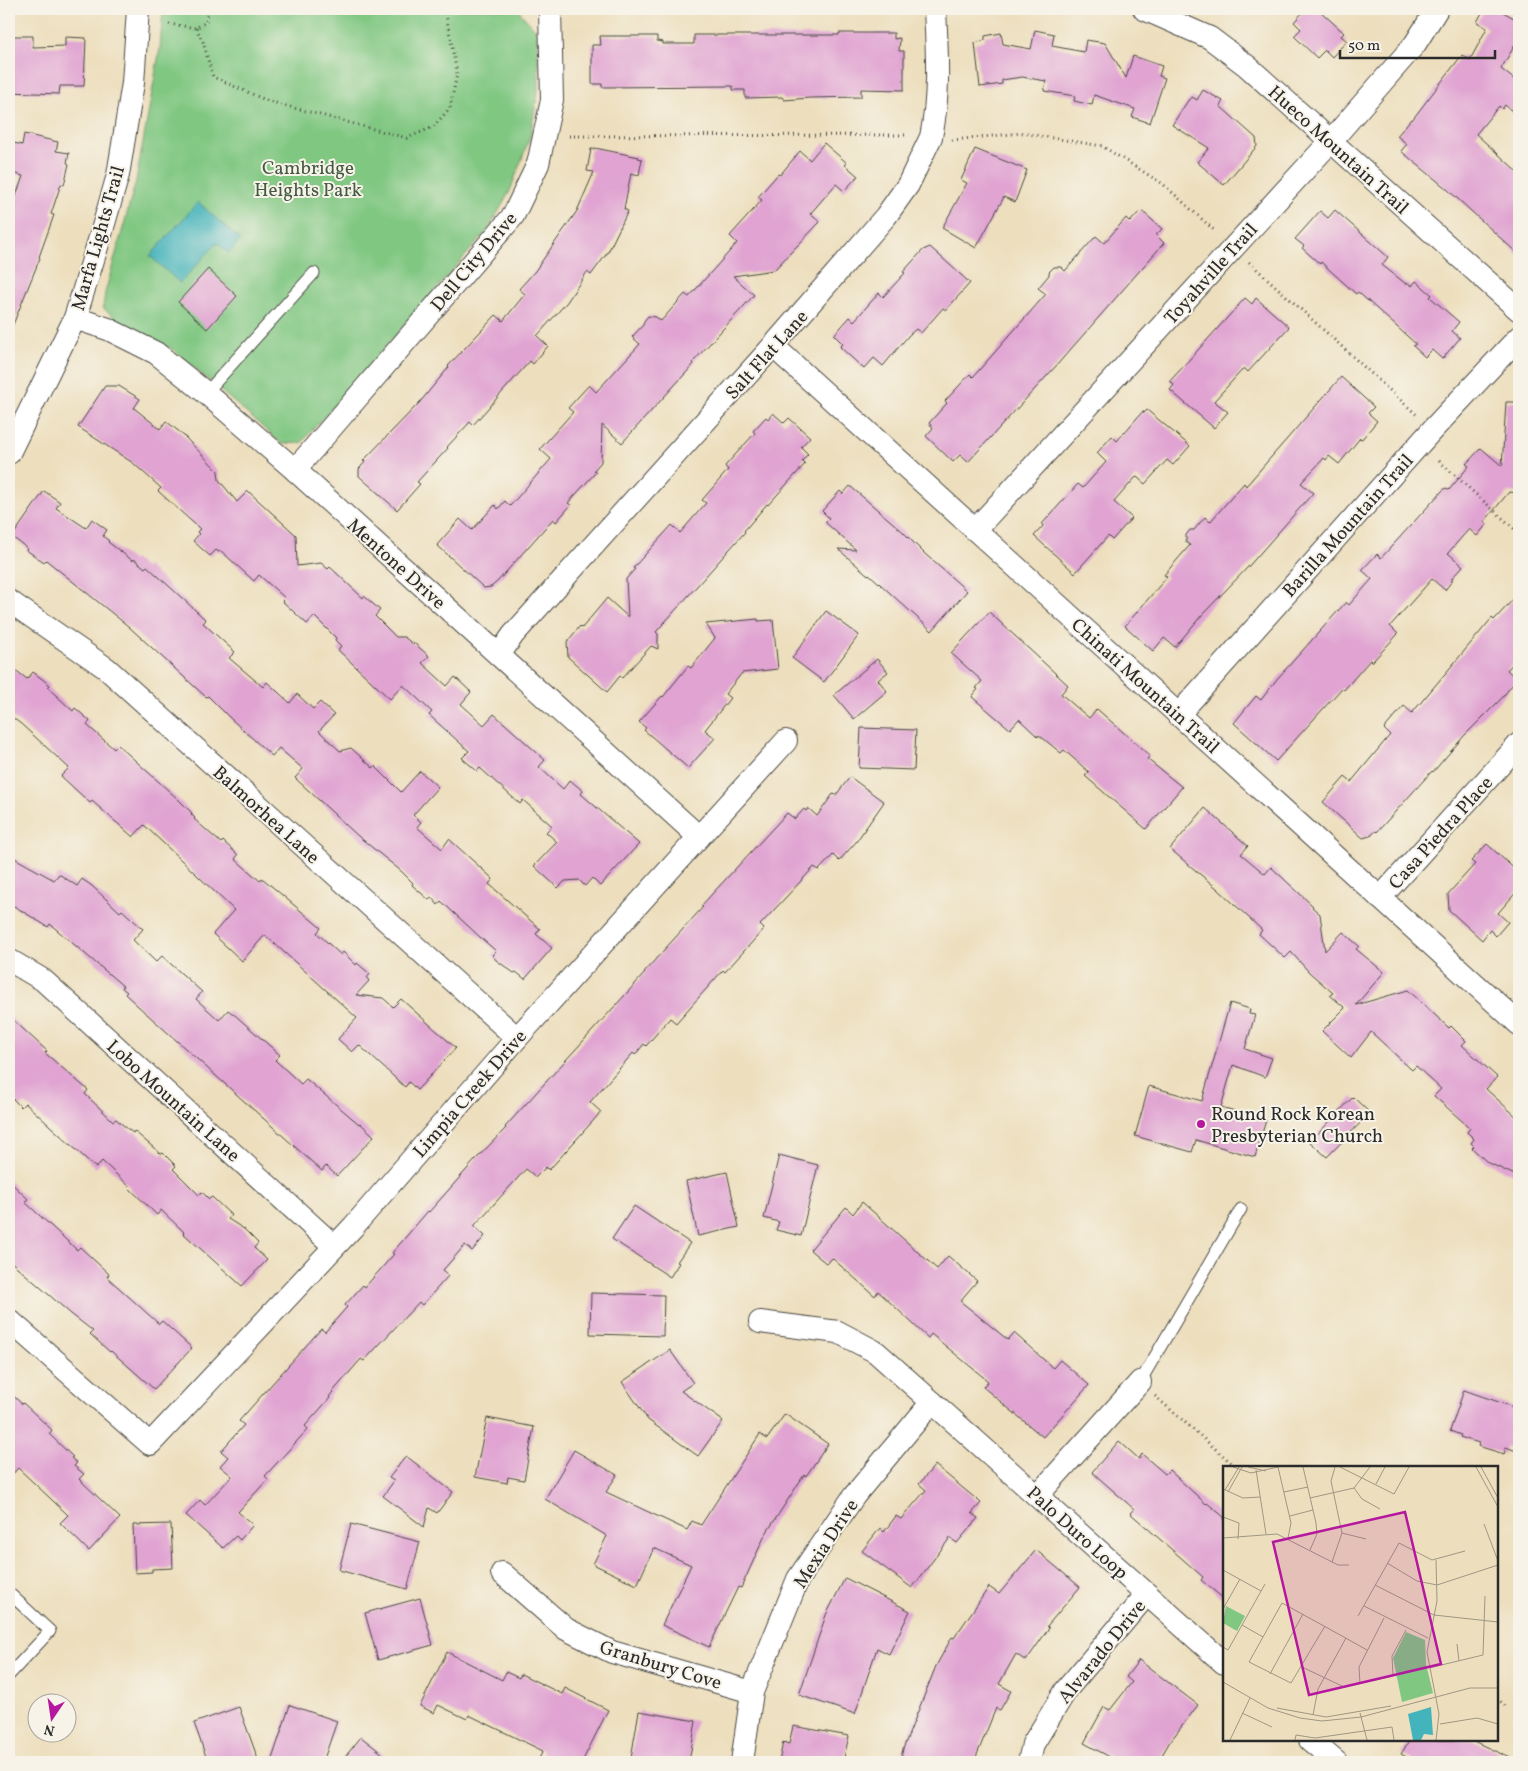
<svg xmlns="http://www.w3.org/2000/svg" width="1528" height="1771" font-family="Vollkorn,serif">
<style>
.green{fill:#80c782;stroke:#567956}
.water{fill:#44b4bc;stroke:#387074}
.building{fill:#e0a3d2}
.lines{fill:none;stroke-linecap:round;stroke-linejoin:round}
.lane-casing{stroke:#484641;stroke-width:13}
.street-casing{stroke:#484641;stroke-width:24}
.path{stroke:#484641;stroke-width:3;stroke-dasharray:1 4;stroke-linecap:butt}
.lane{stroke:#fff;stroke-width:11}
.street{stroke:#fff;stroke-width:22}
.poi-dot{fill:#b5179e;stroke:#f7f3e8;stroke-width:2}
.labels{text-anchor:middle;stroke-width:4;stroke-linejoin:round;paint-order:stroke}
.street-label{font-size:19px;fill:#2b2b2b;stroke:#f7f3e8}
.park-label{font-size:19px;fill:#445a45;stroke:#f7f3e8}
.poi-label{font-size:19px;fill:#2b2b2b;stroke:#f7f3e8;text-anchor:start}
.inset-road{fill:none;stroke:#9f9783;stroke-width:1}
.view{fill:#b5179e;fill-opacity:0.15;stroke:#b5179e;stroke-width:2.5}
.inset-edge{fill:none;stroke:#2b2b2b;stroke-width:2.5}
</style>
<rect width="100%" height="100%" fill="#f7f3e8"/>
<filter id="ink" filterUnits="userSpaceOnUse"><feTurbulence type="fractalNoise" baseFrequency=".02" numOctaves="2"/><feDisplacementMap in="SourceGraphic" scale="10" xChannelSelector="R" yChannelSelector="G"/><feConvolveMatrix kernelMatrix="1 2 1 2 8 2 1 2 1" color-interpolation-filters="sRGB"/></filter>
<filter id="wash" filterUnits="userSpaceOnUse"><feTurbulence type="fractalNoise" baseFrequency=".0096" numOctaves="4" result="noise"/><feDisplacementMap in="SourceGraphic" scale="20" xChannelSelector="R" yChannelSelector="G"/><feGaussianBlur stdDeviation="1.12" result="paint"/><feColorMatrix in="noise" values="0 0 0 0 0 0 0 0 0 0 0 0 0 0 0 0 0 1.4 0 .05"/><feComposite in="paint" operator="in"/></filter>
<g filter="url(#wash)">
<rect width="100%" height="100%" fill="#eddfbe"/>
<path class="green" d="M163,9H518C523,18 531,23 537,32L539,85L530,137L510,191L488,230L301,443L282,444L175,351L115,318L103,308L105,293L136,181L160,48Z"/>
<polygon class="water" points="198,202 240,240 229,253 217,243 180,283 150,256"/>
<g id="blocks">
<g class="building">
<polygon points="1306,9 1318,9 1344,33 1341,36 1347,41 1332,57 1325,50 1317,58 1294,36 1301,29 1294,22"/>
<polygon points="1484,9 1498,9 1519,21 1519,38 1501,69 1519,83 1519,117 1505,105 1502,109 1499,106 1476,134 1519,173 1519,255 1447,189 1401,151 1407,144 1397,136 1411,119 1412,120 1462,55 1470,60 1487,28 1477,22"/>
<polygon points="1035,30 1054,34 1052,46 1084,52 1086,40 1105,43 1126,78 1133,56 1162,66 1159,76 1165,78 1150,123 1132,117 1135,109 1094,95 1092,105 1074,101 1075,96 1044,91 1046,81 1022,77 1002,80 1002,84 980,87 975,43 985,40 985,36 1001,33 1003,44 1031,49"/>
<polygon points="839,33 894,33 894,39 900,38 899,51 904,51 904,90 861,89 861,97 810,98 784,100 782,97 745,98 745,90 733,90 733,86 602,87 602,84 592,84 592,45 601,45 600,36 657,36 657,41 663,42 663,44 694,44 694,35 839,35"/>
<polygon points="9,36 33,36 33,47 65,46 65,37 86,38 84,86 60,86 59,94 9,92"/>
<polygon points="1203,90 1223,101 1220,106 1256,138 1257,146 1224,185 1197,162 1209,148 1172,125 1189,99 1190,100 1192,97 1197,100"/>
<polygon points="24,134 58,142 56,151 69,153 67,163 69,164 64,185 61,184 51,214 54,215 39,257 40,258 10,332 9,332 9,216 23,176 9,172 9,168 14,143 22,145"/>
<polygon points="824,143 847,163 845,165 858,176 844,191 836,184 810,214 820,222 774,270 733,276 754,295 693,362 694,364 622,443 602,425 601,462 594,470 596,472 568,503 571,505 556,522 553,519 498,581 491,587 484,588 437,545 460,519 472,530 495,505 498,509 505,501 510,506 551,459 540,449 573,412 568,408 589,385 596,392 640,344 632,337 643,325 644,321 648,316 656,317 661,321 685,294 689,297 737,243 730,236 762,200 758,197 778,174 780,175 800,151 810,160"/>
<polygon points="595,148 639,157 638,158 642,159 639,175 631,173 624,209 628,211 608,252 591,275 587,272 567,302 537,336 548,346 533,364 530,361 473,425 470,422 447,447 448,448 417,482 420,484 397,510 359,476 359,469 365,462 363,461 420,402 449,367 448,366 496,315 503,321 525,294 519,289 535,271 577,211 594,172 587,171 591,149 594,149"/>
<polygon points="975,149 1027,170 1015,202 1004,197 976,248 942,228 967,183 961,180"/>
<polygon points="1141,210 1162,229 1156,235 1164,243 1056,366 968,462 960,455 953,462 926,436 933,428 929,423 947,403 945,401 970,374 973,377 1046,294 1038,288 1049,275 1049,272 1054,267 1061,267 1065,271 1096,236 1104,243 1126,218 1130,222"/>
<polygon points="1335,210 1388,257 1382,265 1406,284 1408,283 1412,286 1416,281 1432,295 1430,297 1459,322 1452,331 1460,338 1442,359 1432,350 1425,357 1413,346 1416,344 1358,292 1356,294 1321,262 1320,264 1302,248 1304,246 1295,239 1320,211 1328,218"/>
<polygon points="930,247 970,283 946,310 943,308 921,333 916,329 909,335 883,366 874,358 864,369 840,347 843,344 834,335 850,317 854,321 879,293 883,297 905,273 903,272 923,250"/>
<polygon points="208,269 237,296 207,329 178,302"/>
<polygon points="1245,298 1252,304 1256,298 1289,327 1248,372 1244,368 1214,401 1228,412 1214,428 1170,390 1174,385 1170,381"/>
<polygon points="1341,377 1374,407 1368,413 1377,421 1362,439 1360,438 1339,464 1329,456 1326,460 1324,458 1301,483 1313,493 1248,567 1202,615 1175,647 1164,638 1153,651 1125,626 1167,577 1164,575 1190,545 1186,542 1186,535 1190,530 1194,530 1205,517 1210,522 1244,483 1246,486"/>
<polygon points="105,386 119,386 140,399 134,408 160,429 166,421 182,434 218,471 219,480 237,502 248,491 296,535 297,566 321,563 328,569 330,567 363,598 364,596 380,610 375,616 396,637 404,637 413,644 414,643 429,656 422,663 447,686 455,677 471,692 461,704 484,725 494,714 545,760 539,767 563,789 570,780 583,791 581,794 639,844 600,886 592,878 585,886 579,880 565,881 558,888 534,866 557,842 546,832 552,826 523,800 520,804 480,768 477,771 462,758 469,751 429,715 432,712 403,685 390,699 338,650 341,646 335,640 336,638 314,616 307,624 282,601 285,598 259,575 254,581 221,551 219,552 216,550 210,556 193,541 199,534 197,532 200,529 158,491 161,488 133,463 78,427"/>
<polygon points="1506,402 1519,402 1519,493 1509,492 1484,522 1487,524 1477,536 1469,529 1448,553 1463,566 1452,578 1452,581 1445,590 1432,579 1390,626 1398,634 1372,662 1370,660 1344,690 1342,688 1276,761 1234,723 1256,696 1261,700 1277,679 1320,631 1346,602 1349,605 1372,579 1362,570 1377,554 1381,558 1443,490 1446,488 1449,490 1469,466 1466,464 1481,448 1502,466"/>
<polygon points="1147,410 1190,446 1173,465 1167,460 1145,484 1137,477 1135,478 1114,502 1132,518 1112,540 1108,536 1075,573 1034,536 1043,526 1042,524 1078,484 1083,488 1106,462 1097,453 1112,436 1117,441 1143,411 1144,413"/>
<polygon points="773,413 784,423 789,418 810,437 801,447 808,454 802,461 805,464 768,505 767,504 744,531 745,532 656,632 658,634 658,649 651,646 622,678 620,676 607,692 568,657 567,642 580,626 582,628 607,598 628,617 626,579 635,569 633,568 672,525 680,533 706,503 702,500 728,470 725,466 755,433 753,431 766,417 768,419"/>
<polygon points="850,486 901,530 925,554 967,591 932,631 869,574 868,575 838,549 856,550 825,522 829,518 822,511 840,491 843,494"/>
<polygon points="44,491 60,502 56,508 86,528 92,519 107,530 103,536 109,541 108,542 133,561 134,559 145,568 147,566 206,620 203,623 235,652 229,658 263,687 267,682 290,703 297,694 313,709 320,702 334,715 319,731 340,751 351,748 373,768 375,766 401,792 420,771 438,787 413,815 421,822 417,827 442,849 449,839 493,879 489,884 540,929 536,934 552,948 525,979 516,972 514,973 496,960 492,955 496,951 481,938 441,901 438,905 431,897 429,900 412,885 413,883 401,871 358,836 295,778 303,769 279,748 272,756 231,719 208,696 206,697 128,626 46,560 44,562 26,550 27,548 12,537"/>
<polygon points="1519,593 1519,657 1507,670 1517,679 1501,699 1464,736 1433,772 1432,771 1377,832 1376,831 1370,836 1363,838 1323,802 1345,777 1351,782 1390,735 1384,729 1402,708 1404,706 1412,713 1492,618 1494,620"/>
<polygon points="826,611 859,635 824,682 792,658"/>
<polygon points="989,612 1068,685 1061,694 1089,718 1097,709 1150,756 1147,759 1182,787 1146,829 1085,776 1089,772 1064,750 1061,753 1039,735 1038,737 1019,719 1010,729 972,697 978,689 976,688 982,681 951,653"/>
<polygon points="758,619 758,621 773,620 778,669 742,673 725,694 730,698 705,730 715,738 688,768 644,730 646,728 639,722 662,696 663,697 688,666 691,668 715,638 706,624"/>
<polygon points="877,659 888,672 878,680 887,691 854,719 834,695"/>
<polygon points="9,665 27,679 33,672 50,685 48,688 73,711 75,708 90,721 87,725 114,749 118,745 179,800 192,813 191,814 195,818 194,819 221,843 223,841 238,855 235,859 260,881 262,878 321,928 317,933 341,955 343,952 356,965 357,963 370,974 367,978 369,981 356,995 383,998 393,1007 401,999 456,1048 417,1090 409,1082 405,1087 359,1045 352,1052 338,1039 357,1018 265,935 242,961 213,934 234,910 144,825 133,837 92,801 90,803 61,776 69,768 21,724 9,715"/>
<polygon points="861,728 916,730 914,770 859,768"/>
<polygon points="850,777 884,802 856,842 839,861 833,855 819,870 814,867 760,925 764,929 725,972 723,970 676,1023 670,1018 646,1046 644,1044 635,1055 633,1053 590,1102 601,1112 549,1170 546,1167 536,1177 526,1169 474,1226 485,1236 472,1251 465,1245 443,1270 449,1275 422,1305 419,1302 364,1361 361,1359 336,1388 329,1397 330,1398 305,1426 308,1429 265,1476 268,1479 238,1512 253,1525 240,1540 236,1536 223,1548 186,1515 200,1500 205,1505 232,1476 220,1466 228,1457 221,1451 244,1425 239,1421 321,1329 325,1332 347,1307 345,1305 363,1285 365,1287 394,1254 392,1253 428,1211 429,1212 477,1158 506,1128 505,1127 645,973 644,972 703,907 701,906 712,894 787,813 795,819 804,809 806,811 808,808 817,816 833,794 836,795"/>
<polygon points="1205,808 1248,846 1241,854 1265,874 1271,867 1313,906 1312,907 1320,914 1325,951 1343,932 1359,946 1356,949 1384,972 1356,1005 1408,990 1449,1028 1451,1026 1466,1041 1462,1045 1497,1077 1486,1089 1519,1119 1519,1177 1487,1162 1472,1148 1474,1146 1471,1143 1474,1139 1467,1132 1470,1128 1434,1096 1441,1089 1416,1066 1412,1070 1371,1032 1351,1058 1322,1031 1345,1008 1330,995 1333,993 1309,972 1291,952 1285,958 1259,934 1262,930 1219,890 1170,849"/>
<polygon points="1487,844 1519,873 1519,889 1498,913 1508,922 1496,936 1490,930 1482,940 1449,910 1448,894 1475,864 1471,861"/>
<polygon points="9,855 54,880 59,874 77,886 82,879 92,886 120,912 122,910 143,929 133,940 156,962 162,956 202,992 196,999 219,1020 228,1010 236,1016 280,1055 275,1060 301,1084 306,1079 359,1124 360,1123 374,1136 337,1176 326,1166 322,1171 138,1006 125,994 127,992 122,988 123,986 50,924 48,927 9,903"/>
<polygon points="1230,1003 1250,1009 1249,1014 1255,1015 1245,1049 1272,1058 1265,1077 1233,1065 1221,1107 1266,1120 1255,1157 1196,1140 1192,1152 1135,1136 1149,1086 1202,1101"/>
<polygon points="9,1016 47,1051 45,1053 88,1090 85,1094 113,1121 116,1119 129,1130 133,1133 134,1131 161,1154 163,1153 176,1166 173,1169 199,1195 202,1192 209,1199 212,1197 231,1215 228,1219 244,1229 258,1243 254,1248 267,1260 242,1286 183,1233 184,1232 161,1210 157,1215 129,1188 130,1187 102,1161 96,1168 25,1103 21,1107 9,1095"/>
<polygon points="1353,1097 1370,1113 1327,1157 1310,1142"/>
<polygon points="779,1155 818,1165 801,1236 776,1230 779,1222 764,1218"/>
<polygon points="727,1172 739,1227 698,1236 686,1181"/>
<polygon points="9,1181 28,1199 25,1202 77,1250 80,1247 109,1274 107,1277 159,1324 162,1321 192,1348 154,1389 111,1351 110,1352 90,1334 93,1331 71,1314 9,1260"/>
<polygon points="862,1202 937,1269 948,1256 977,1281 960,1301 1008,1340 1014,1333 1053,1368 1060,1360 1089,1385 1043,1437 983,1387 988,1381 931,1334 928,1338 878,1291 875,1296 832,1258 827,1264 810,1250 846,1207 853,1214"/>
<polygon points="634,1206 690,1243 677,1262 679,1263 670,1277 612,1239"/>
<polygon points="591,1293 664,1295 663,1336 590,1334"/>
<polygon points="670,1350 693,1383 681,1391 723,1421 698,1456 648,1420 622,1382"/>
<polygon points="1464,1390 1519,1409 1519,1452 1506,1447 1504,1454 1478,1446 1479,1443 1460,1437 1461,1435 1450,1431"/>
<polygon points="9,1392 22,1404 23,1403 52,1430 49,1434 73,1457 71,1458 77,1463 74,1466 84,1474 79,1479 120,1518 89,1551 60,1523 68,1515 18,1468 9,1478"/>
<polygon points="785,1414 828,1444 806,1476 804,1475 765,1535 741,1588 738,1587 709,1647 662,1625 691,1565 654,1548 637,1585 593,1564 607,1536 545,1499 574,1450 617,1475 606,1492 687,1530 692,1521 701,1525 760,1434 767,1439"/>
<polygon points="487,1418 534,1427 524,1480 508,1477 507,1483 475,1477"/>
<polygon points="1119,1441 1139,1459 1142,1454 1165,1474 1169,1470 1206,1504 1207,1503 1224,1517 1224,1599 1201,1580 1203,1577 1130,1513 1134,1509 1092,1472"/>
<polygon points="406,1456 453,1492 437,1513 429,1508 424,1527 383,1496 394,1481 389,1478"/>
<polygon points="935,1465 981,1503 972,1513 978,1518 957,1543 950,1538 912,1588 862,1551 880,1528 884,1532 896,1516 901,1519 926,1490 919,1484"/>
<polygon points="171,1524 173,1568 152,1569 152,1572 135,1573 133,1525"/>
<polygon points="351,1524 420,1542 407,1589 339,1570"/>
<polygon points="1036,1550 1080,1587 1047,1626 1049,1628 1026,1661 1016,1654 999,1684 1011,1691 1000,1710 996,1708 974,1762 900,1762 903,1749 936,1666 952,1637 954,1638 989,1587 999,1594"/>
<polygon points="845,1578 910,1611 889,1654 877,1648 855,1714 799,1695 826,1615"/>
<polygon points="420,1598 433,1645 378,1660 365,1613"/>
<polygon points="447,1652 502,1680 506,1672 519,1678 521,1674 562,1694 565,1688 608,1710 582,1762 537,1762 543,1751 469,1715 467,1719 438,1705 434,1713 420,1706"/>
<polygon points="1139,1660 1198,1705 1169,1743 1158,1762 1119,1762 1084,1743 1104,1707 1110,1710 1132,1682 1126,1677"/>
<polygon points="290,1705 337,1721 323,1762 271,1762"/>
<polygon points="239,1707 259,1762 208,1762 194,1723"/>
<polygon points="639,1711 696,1721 689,1762 653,1762 631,1758"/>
<polygon points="793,1726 849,1736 843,1762 779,1762 783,1742 789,1744"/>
<polygon points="361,1737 393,1762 341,1762"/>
<polygon points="1410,1740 1471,1740 1519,1762 1415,1762 1401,1754"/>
</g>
</g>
</g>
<g filter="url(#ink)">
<use href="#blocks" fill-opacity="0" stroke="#484641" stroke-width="1"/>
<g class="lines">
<g class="lane-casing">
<g id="lane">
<polyline points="206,393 314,273"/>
<polyline points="1140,1382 1241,1209"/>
<polyline points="9,1593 50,1631 9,1675"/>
</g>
</g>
<g class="street-casing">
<g id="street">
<polyline points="1144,9 1210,38 1247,66 1519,310"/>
<polyline points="75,318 108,329 156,353 206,393 295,470 699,837"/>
<polyline points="773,346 1519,1024"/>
<polyline points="9,453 75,318 101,234 118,175 133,83 138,9"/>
<polyline points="295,470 513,216 538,164 552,100 550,9"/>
<polyline points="975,530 1330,142 1415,44 1437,9"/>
<polyline points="9,601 106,668 517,1038"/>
<path d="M499,655L513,635L773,346L886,216L908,185L931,137C940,94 937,52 935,9"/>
<polyline points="1178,715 1433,429 1519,337"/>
<polyline points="1380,898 1519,744"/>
<polyline points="9,960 43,980 334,1246"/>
<polyline points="9,1320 150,1444 353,1227 517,1038 786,741"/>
<polyline points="760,1322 838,1332 876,1352 1224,1663"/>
<polyline points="1038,1495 1140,1382"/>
<polyline points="502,1573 566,1629 612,1652 752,1692"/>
<polyline points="1310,1740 1336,1762"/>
<polyline points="742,1762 752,1692 798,1579 854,1496 932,1402"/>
<polyline points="1029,1762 1033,1744 1066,1690 1147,1594"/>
</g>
</g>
<g class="path">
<polyline points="169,24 196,28 206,22 208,9"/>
<polyline points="196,28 203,42 213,77 268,101 407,138 433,127 450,108 457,74 445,9"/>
<polyline points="569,136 908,135"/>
<polyline points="952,140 1022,133 1102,146 1163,184 1215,231"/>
<polyline points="1249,262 1418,416"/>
<polyline points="1439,461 1519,533"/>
<polyline points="1155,1396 1236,1467"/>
<polyline points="1497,1698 1505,1706"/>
</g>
<use href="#lane" class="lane"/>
<use href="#street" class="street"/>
</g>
</g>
<circle class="poi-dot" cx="1201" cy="1124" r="5"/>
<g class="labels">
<g class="street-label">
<text transform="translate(1339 149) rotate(42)" y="7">Hueco Mountain Trail</text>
<text transform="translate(97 238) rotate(-74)" y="7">Marfa Lights Trail</text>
<text transform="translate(473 261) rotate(-50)" y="7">Dell City Drive</text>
<text transform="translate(1210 273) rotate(-48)" y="7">Toyahville Trail</text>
<text transform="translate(766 354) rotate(-48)" y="7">Salt Flat Lane</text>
<text transform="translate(1347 525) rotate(-48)" y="7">Barilla Mountain Trail</text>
<text transform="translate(397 563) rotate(42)" y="7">Mentone Drive</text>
<text transform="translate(1146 685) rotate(42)" y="7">Chinati Mountain Trail</text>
<text transform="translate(267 814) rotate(42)" y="7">Balmorhea Lane</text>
<text transform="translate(1440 832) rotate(-48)" y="7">Casa Piedra Place</text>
<text transform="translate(469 1093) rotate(-49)" y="7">Limpia Creek Drive</text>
<text transform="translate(174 1100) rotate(42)" y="7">Lobo Mountain Lane</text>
<text transform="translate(1078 1532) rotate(42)" y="7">Palo Duro Loop</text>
<text transform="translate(825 1543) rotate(-57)" y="7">Mexia Drive</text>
<text transform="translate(1101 1651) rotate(-51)" y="7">Alvarado Drive</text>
<text transform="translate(661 1664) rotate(17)" y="7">Granbury Cove</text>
</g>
<g class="park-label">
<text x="308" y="174">Cambridge<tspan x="308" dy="22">Heights Park</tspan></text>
</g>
<g class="poi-label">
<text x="1211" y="1120">Round Rock Korean<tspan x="1211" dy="22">Presbyterian Church</tspan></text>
</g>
</g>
<g transform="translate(1223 1466)">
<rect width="275" height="275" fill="#eddfbe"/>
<path d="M3,140L22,150L14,165L0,157ZM183,166L202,174L203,198L210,227L179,236L170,192Z" fill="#80c782"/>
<path d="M208,241L210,269L201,268L198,274H190L185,248Z" fill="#44b4bc"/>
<path class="inset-road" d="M10,1L28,7L55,1M25,1L43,5M55,1L68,57L65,72M80,1L93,57L94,68L87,84M117,1L171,28L186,1M253,1L275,41M258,1L275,32M33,4L43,68M153,18L162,1M131,22L139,33L157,43M0,23L20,32L37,31M2,24L16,1M5,26L19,1M61,26L85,21M87,32L131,22L147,1M67,50L90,44M0,51L16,57L15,73M261,58L275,95M119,67L143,73M0,72L54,68L115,99H126M109,96L119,67L108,15L112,1M164,97L194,115L214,119L275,99M0,104L38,125M152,119L211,149L275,156M141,140L205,172M0,143L17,113M135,150L176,77L209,94L242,85M19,159L40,171M102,160L68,217L26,196L59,137L119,170L144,184M234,178L236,195M0,181L5,184L42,118M79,201L121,221L170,210L169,190L183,164M206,202L260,189L262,130M47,208L80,148M0,216L45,242L77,252L99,255L138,251L247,222H275M137,218L136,201L161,152M54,242L103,251L168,240M19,247L49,261M137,247L144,274M90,249L95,223L123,172M217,258L254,252L275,258M7,274L27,232M72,274L73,269L92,272L169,261L171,274M213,274L216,248L204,186L214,135L213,94"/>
<path class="view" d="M182,46L218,198L86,229L50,76Z"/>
<rect width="275" height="275" class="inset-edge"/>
</g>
<rect width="1528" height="1771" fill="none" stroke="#f7f3e8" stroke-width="30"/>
<g transform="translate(52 1718) rotate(193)"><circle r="24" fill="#f7f3e8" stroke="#a5a39c"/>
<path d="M0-4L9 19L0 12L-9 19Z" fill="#b5179e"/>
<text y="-8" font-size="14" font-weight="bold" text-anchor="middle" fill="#2b2b2b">N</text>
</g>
<path d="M1340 50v8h155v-8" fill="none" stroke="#2b2b2b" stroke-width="2.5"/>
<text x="1348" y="50" font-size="15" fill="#2b2b2b" stroke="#f7f3e8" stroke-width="4" paint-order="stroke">50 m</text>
</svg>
